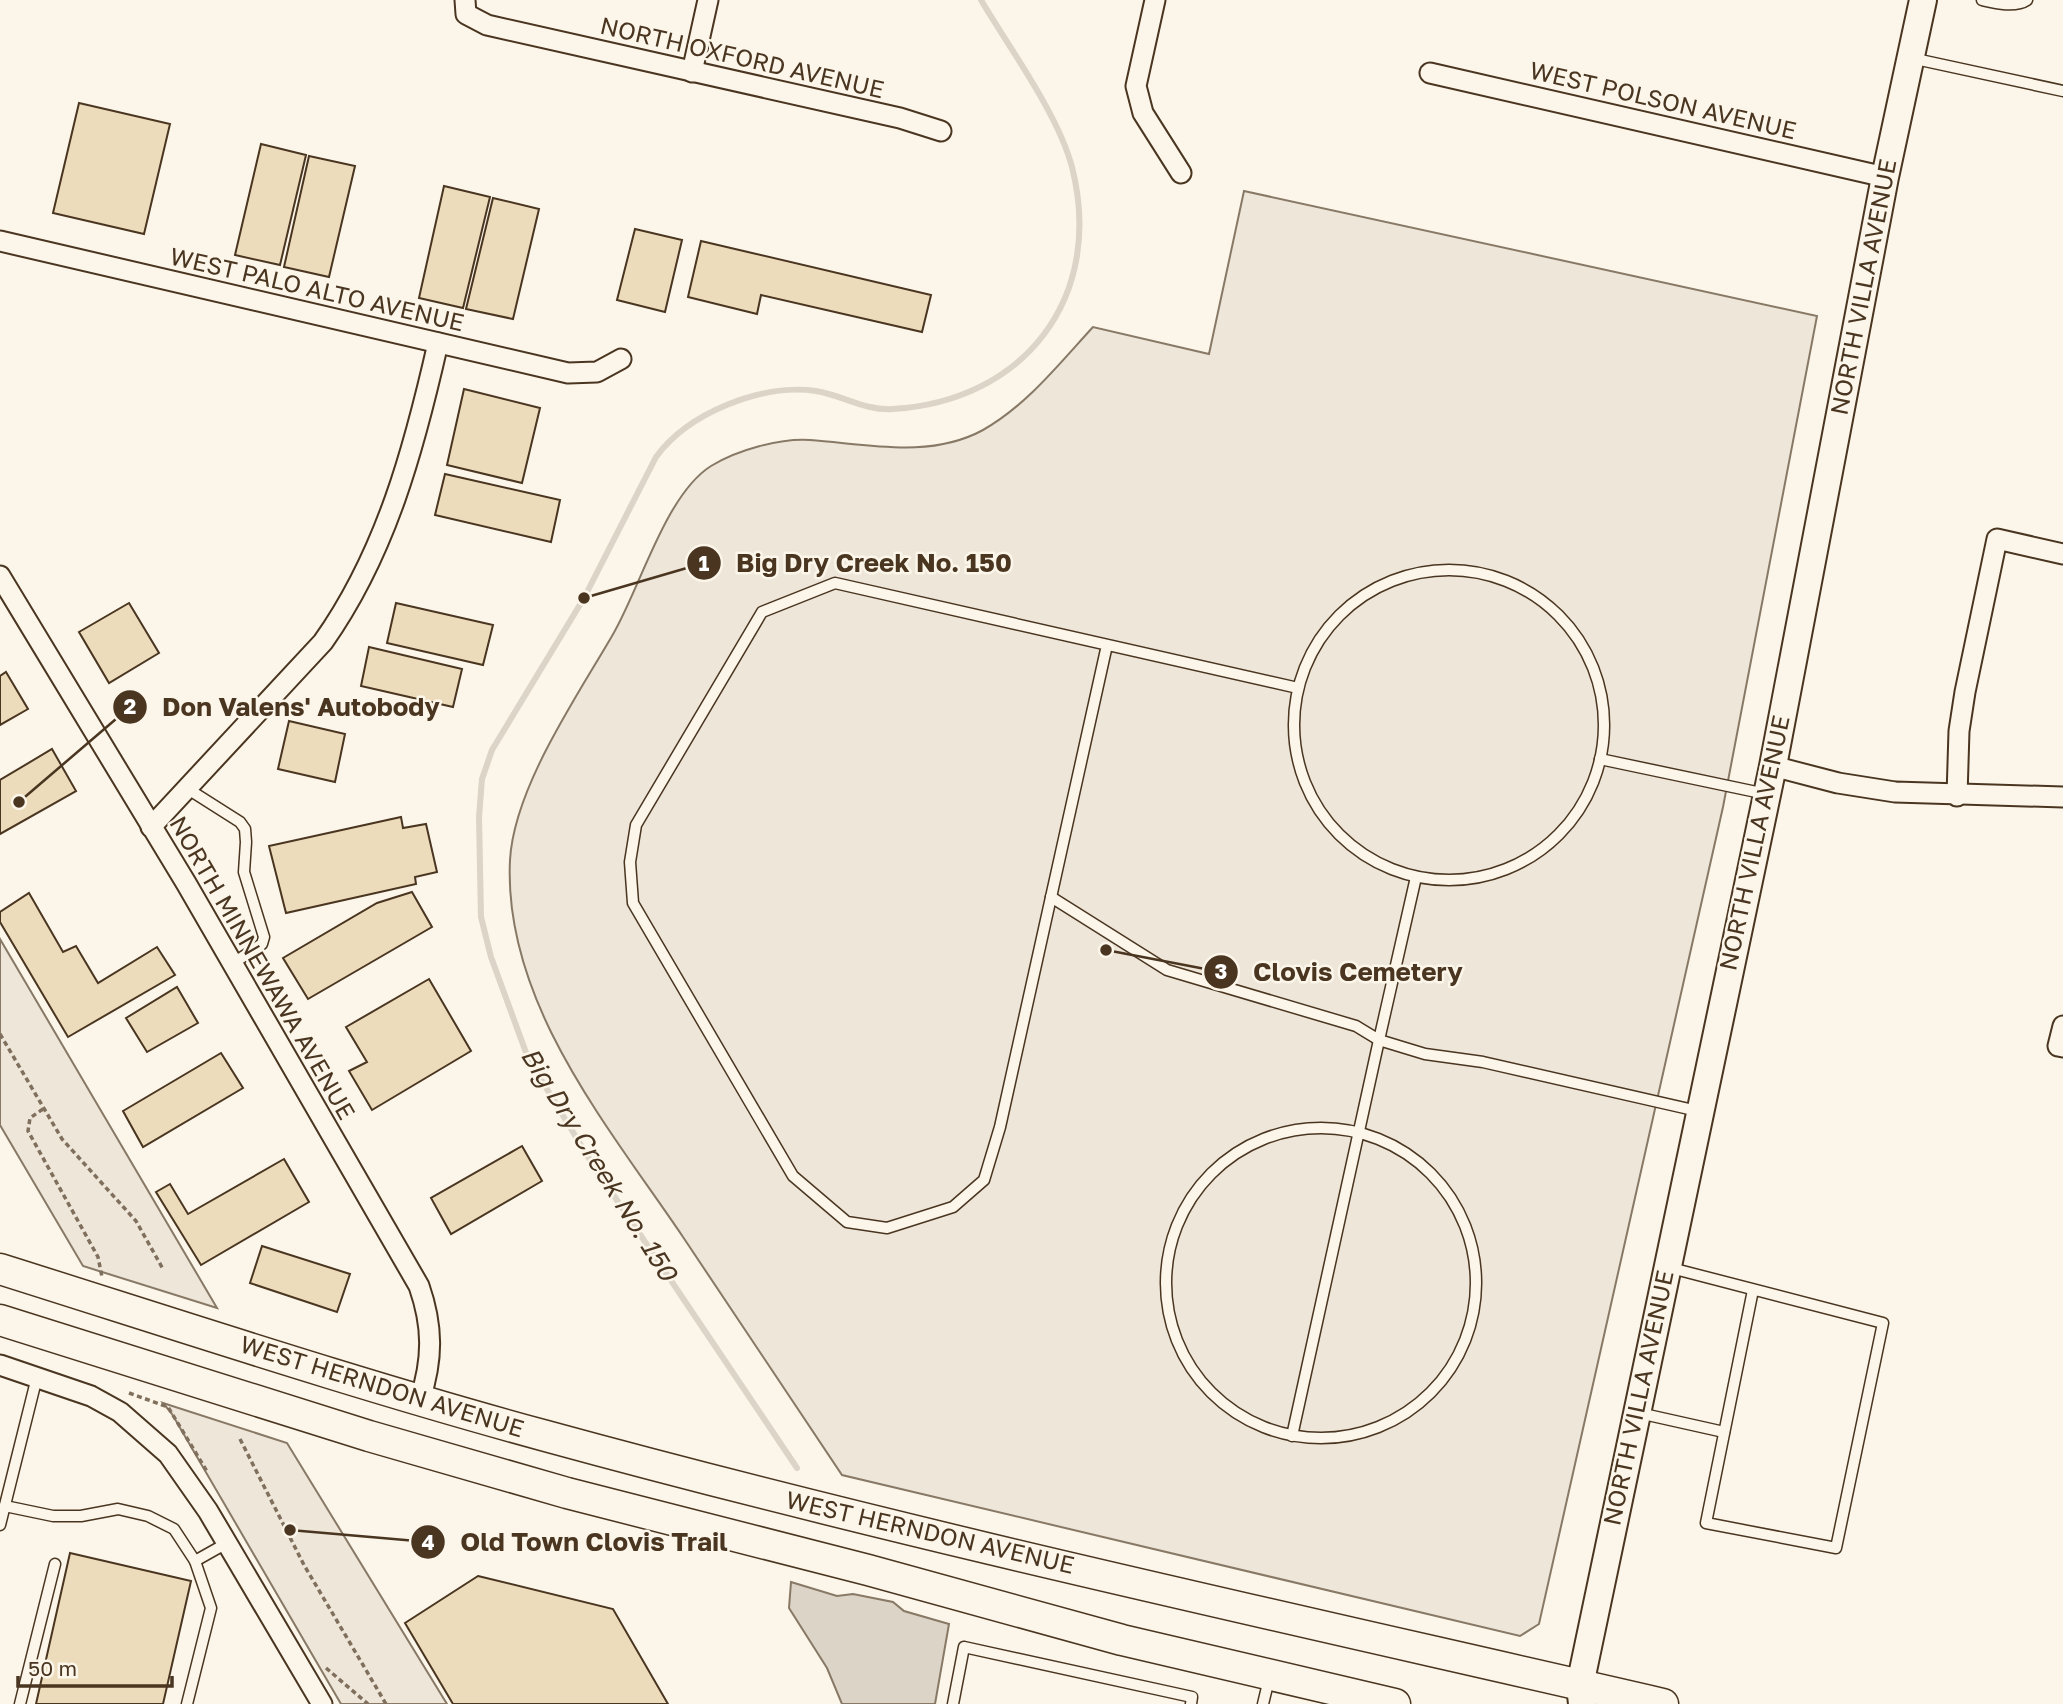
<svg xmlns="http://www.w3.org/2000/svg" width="2063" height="1704" font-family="'Golos Text',sans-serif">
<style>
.green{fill:#ede6d9;stroke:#887966;stroke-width:2}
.water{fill:#dcd4c6;stroke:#887966;stroke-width:2}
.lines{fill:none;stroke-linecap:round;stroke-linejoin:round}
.stream{stroke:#dcd4c6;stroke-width:6}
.building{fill:#ecdcbc;stroke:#4a3520;stroke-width:2}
.lane-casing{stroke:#4a3520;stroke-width:13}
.street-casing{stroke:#4a3520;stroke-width:23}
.secondary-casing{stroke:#4a3520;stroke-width:30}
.primary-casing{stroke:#4a3520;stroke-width:33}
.path{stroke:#7f6f5c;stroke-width:3.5;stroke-dasharray:5 3.5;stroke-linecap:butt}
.lane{stroke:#fbf6e9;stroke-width:10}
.street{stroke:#fbf6e9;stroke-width:19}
.secondary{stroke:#fbf6e9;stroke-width:26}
.primary{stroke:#fbf6e9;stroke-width:30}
.labels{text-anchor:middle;stroke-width:5;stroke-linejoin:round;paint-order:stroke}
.street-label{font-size:24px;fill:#4a3520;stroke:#fbf6e9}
.water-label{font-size:26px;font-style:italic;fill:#4a3520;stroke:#fbf6e9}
.leader{fill:none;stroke:#4a3520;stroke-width:2.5}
.callout-dot{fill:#4a3520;stroke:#fbf6e9;stroke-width:2.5}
.mark-label{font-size:21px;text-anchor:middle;font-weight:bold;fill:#fff}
.callout-label{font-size:26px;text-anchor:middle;font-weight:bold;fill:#4a3520;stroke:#fbf6e9;stroke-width:5;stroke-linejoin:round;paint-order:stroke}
</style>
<rect width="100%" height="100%" fill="#fbf6e9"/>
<g class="green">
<path d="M1244,191L1817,316L1723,807L1539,1624L1520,1636L842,1475C789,1396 736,1316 683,1237C608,1126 503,1002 510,860C514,788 576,698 612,636C640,589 665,495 711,466C737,450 780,438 810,440C867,444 930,459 983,430C1027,405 1059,364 1093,327L1209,354Z"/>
<polygon points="0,939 217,1308 83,1266 0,1125"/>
<polygon points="163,1403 287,1443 447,1704 341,1704 172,1414"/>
</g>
<polygon class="water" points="791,1582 837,1596 853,1594 893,1602 904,1611 949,1624 935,1704 842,1704 827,1668 789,1608"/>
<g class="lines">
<path class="stream" d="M797,1468L590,1160L528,1058L491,957L481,917L479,817L482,779L492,750L584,598L656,457C688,413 762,383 816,391C842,395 865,411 893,409C1025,401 1105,297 1072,167C1058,114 1010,49 981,0"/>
</g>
<g class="building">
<polygon points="79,103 170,124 144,234 53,213"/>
<polygon points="261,144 306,155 280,265 235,255"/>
<polygon points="309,156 355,166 329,277 284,267"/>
<polygon points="444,186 490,197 463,308 419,298"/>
<polygon points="493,198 539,209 513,319 466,309"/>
<polygon points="635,229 682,240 665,312 617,300"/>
<polygon points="701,241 931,295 922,332 761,295 757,314 688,297"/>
<polygon points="464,389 540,408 522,483 447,465"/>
<polygon points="445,474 560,500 551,542 435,515"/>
<polygon points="129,603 159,653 109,683 79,632"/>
<polygon points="396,603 493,625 483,665 387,643"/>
<polygon points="369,647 462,669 453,707 361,686"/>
<polygon points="6,672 28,709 0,725 0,676"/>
<polygon points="289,721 345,734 335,782 278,769"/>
<polygon points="52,749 76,791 0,834 0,780"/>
<polygon points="401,817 403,828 426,824 437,872 415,877 416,884 286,913 269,846"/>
<polygon points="412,892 432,927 308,999 283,958 377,903"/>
<polygon points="29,893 63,952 76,946 98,983 157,947 175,975 68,1037 0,922 0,912"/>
<polygon points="429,979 471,1051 372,1110 349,1071 367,1062 346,1027"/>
<polygon points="177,987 198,1023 147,1052 126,1018"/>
<polygon points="221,1053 243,1088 143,1147 123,1111"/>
<polygon points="522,1146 542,1181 451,1234 431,1198"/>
<polygon points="284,1159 309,1202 201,1265 156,1192 170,1184 188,1214"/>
<polygon points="262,1246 350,1274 337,1312 250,1283"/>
<polygon points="70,1553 191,1581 163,1704 36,1704"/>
<polygon points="478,1576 613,1609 668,1704 453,1704 405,1623"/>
</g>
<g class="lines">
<g class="lane-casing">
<g id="lane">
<path d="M1982,0C1995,3 2015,8 2027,0"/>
<polyline points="1911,58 2063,91"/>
<circle cx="1449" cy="725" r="155"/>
<polyline points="1107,645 1000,1127 984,1180 953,1207 887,1228 847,1222 793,1176 633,903 630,862 636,825 762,612 835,583 1298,688"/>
<polyline points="1600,759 1766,794"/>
<polyline points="188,789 240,822 245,829 246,842 244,872 264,937 262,944 232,964"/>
<polyline points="1051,897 1167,970 1356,1026 1379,1040 1416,877"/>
<circle cx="1321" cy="1283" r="155"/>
<polyline points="1671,1268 1883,1323 1836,1548 1706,1523 1753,1290"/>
<polyline points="1639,1413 1724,1432"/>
<polyline points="1292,1436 1379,1040 1425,1054 1483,1062 1698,1111"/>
<polyline points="5,1506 53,1516 81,1516 118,1509 148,1516 174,1529 195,1561 211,1608 187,1704"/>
<polyline points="0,1525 37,1377"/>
<polyline points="195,1561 227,1543"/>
<polyline points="20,1704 55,1564"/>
<polyline points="953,1704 964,1647 1192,1697 1191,1704"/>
<polyline points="1263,1704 1269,1679"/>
</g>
</g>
<g class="street-casing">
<g id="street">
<polyline points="465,0 466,14 487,25 900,118 941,131"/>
<polyline points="1155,0 1136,86 1143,113 1181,173"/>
<polyline points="692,72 708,0"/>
<polyline points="1430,73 1885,177"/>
<polyline points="0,241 568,373 597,372 621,359"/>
<path d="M0,576L186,883L419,1286C433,1326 433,1359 420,1399"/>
<polyline points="1773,766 1838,783 1895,792 2063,797"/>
<polyline points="1957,796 1959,731 1965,692 1997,539 2063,554"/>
<path d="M151,827L323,642C386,553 414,449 438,343"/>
<polyline points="2063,1026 2058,1046 2063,1047"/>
<polyline points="0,1365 91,1396 120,1412 168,1454 208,1511 322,1704"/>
</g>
</g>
<g class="secondary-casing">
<polyline id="secondary" points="1582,1704 1580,1685 1773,766 1885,177 1923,0"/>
</g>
<g class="primary-casing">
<g id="primary">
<path d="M0,1269C181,1326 362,1386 546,1436C915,1537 1290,1618 1663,1704"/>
<polyline points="0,1320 369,1436 567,1493 868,1570 1122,1640 1395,1704"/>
</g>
</g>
<g class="path">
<polyline points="0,1034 62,1139 136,1221 163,1269"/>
<polyline points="43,1109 30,1118 28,1131 98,1257 102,1277"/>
<polyline points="129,1393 168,1407 208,1473"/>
<polyline points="240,1439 304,1565 386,1704"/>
<polyline points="326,1668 368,1704"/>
</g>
<use href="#lane" class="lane"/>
<use href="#street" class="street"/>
<use href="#secondary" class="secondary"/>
<use href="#primary" class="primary"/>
</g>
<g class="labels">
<g class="street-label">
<text transform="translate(742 58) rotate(13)" y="8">NORTH OXFORD AVENUE</text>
<text transform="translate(1663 101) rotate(13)" y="8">WEST POLSON AVENUE</text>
<text transform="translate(1864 287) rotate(-79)" y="8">NORTH VILLA AVENUE</text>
<text transform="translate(317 290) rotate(13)" y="8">WEST PALO ALTO AVENUE</text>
<text transform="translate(1755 843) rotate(-78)" y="8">NORTH VILLA AVENUE</text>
<text transform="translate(262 968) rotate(60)" y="8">NORTH MINNEWAWA AVENUE</text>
<text transform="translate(382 1387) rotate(17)" y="8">WEST HERNDON AVENUE</text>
<text transform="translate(1639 1398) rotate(-78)" y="8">NORTH VILLA AVENUE</text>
<text transform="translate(930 1533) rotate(13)" y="8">WEST HERNDON AVENUE</text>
</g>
<g class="water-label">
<text transform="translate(599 1164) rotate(58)" y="9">Big Dry Creek No. 150</text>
</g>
</g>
<path class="leader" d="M584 598L704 563M19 802L130 707M1106 950L1221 972M290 1530L428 1542"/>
<g class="callout-dot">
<circle cx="584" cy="598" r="7"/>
<circle cx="19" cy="802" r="7"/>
<circle cx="1106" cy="950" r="7"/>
<circle cx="290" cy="1530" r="7"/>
<circle cx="704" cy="563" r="18"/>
<circle cx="130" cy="707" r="18"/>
<circle cx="1221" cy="972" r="18"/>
<circle cx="428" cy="1542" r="18"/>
</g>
<g class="mark-label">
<text x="704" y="571">1</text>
<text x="130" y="714">2</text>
<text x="1221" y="979">3</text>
<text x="428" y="1550">4</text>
</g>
<g class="callout-label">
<text x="874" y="572">Big Dry Creek No. 150</text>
<text x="301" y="716">Don Valens' Autobody</text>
<text x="1358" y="981">Clovis Cemetery</text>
<text x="594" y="1551">Old Town Clovis Trail</text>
</g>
<path d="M18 1676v10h154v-10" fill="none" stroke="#4a3520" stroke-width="3.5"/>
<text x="28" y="1676" font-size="21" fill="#4a3520" stroke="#fbf6e9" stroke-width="5" paint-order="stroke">50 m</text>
</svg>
